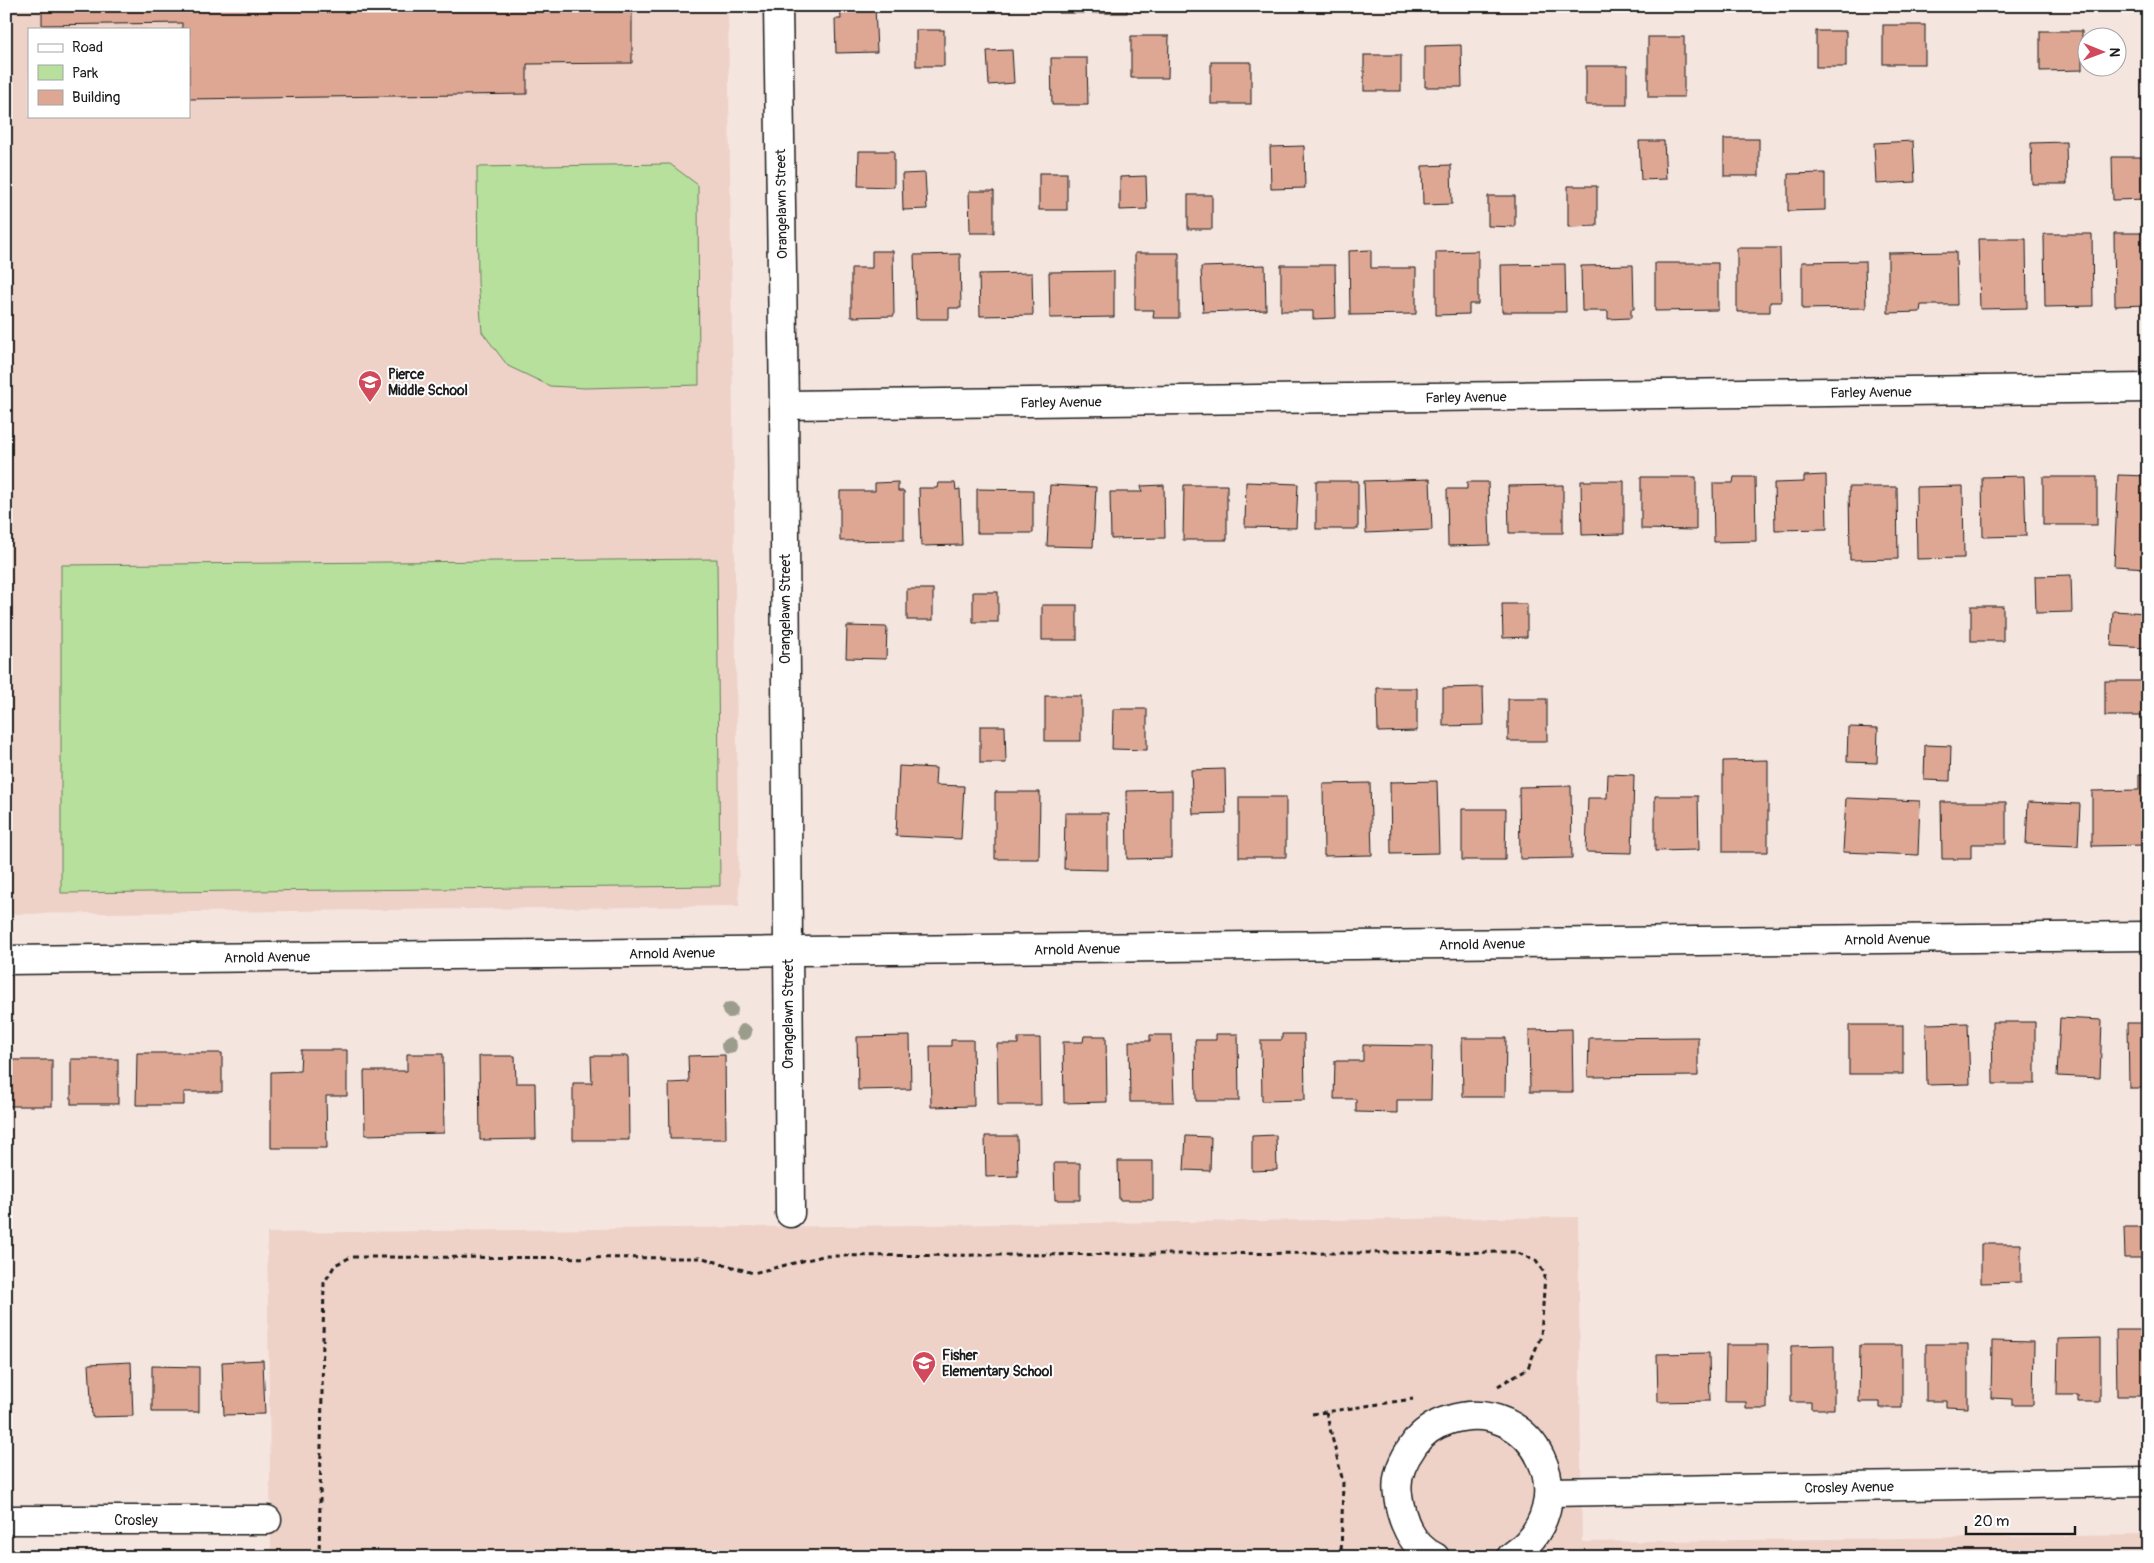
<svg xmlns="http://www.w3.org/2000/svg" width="2154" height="1563" font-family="Pangolin,sans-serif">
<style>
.built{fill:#eed2c8;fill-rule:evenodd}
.green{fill:#b7e09d;stroke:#6a7e5c}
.building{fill:#dda794;stroke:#1c1c1c}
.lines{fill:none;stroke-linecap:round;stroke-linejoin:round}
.street-casing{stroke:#1c1c1c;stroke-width:31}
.path{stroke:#1c1c1c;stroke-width:3;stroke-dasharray:5 4;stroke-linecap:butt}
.street{stroke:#fff;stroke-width:28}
.tree{fill:#9b9c8c}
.labels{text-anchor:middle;stroke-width:4;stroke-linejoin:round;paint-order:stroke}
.street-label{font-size:14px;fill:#1c1c1c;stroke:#fff}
.poi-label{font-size:14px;font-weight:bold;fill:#1c1c1c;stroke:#fff;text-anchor:start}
</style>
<rect width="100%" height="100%" fill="#f5e5df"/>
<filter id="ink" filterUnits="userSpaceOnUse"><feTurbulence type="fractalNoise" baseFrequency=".02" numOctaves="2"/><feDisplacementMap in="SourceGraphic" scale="10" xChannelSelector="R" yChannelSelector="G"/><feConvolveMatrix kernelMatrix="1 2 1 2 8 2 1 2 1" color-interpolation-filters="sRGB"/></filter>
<g filter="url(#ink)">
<g class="built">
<path d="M6,6H728L739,906L10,914L9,691H6ZM29,29H189V116H29Z"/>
<polygon points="1578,1217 1582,1542 2148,1535 2148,1557 271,1557 267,1233"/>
</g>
<g class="green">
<polygon points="670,164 698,185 699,385 585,388 550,386 508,366 482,332 478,282 477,167"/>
<polygon points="717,559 720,886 61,893 61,565"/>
</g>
<g class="building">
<polygon points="42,6 632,6 632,63 527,64 527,94 189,99 189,29 182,29 182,23 42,25"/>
<polygon points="840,6 875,6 877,52 836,53 835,19 841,19"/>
<rect x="1059" y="6" width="68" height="7"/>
<rect x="1883" y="25" width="42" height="39"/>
<rect x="916" y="30" width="28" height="36"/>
<rect x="1816" y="31" width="30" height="36"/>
<polygon points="2040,31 2082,31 2082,70 2040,71"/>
<polygon points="1131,36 1169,36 1168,78 1131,78"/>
<rect x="1648" y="37" width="36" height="60"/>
<polygon points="1461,45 1462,87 1425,87 1425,46"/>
<polygon points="1012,50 1014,83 989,85 987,51"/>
<rect x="1364" y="55" width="37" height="36"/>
<polygon points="1051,58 1087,58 1088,105 1052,105"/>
<rect x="1211" y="62" width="40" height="42"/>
<rect x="1586" y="66" width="41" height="39"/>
<rect x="1724" y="139" width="35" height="37"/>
<polygon points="1639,141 1664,141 1666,179 1641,180"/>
<polygon points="1913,141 1915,182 1876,184 1874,143"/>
<polygon points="2066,142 2067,184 2032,184 2031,143"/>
<polygon points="1304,146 1305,188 1271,189 1270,147"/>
<polygon points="859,151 894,151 894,187 858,186"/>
<polygon points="2112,157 2148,157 2148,199 2113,200"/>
<polygon points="1451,165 1452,204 1423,205 1422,166"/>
<polygon points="925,173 927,209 903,210 902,174"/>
<rect x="1039" y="173" width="28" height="37"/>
<polygon points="1825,173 1825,210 1788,211 1788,174"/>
<polygon points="1146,176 1147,209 1120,210 1120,177"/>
<polygon points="1568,186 1597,186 1597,226 1568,227"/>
<polygon points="969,191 994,191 994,233 970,233"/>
<rect x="1188" y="195" width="24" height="34"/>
<polygon points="1488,196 1515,196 1515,227 1488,226"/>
<polygon points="2114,233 2148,233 2148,305 2115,306"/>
<polygon points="2044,234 2092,234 2093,306 2045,307"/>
<polygon points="1978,239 2026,239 2027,308 1980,309"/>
<polygon points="1737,248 1780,248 1781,302 1770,302 1770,312 1737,312"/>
<polygon points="1371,250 1371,268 1416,268 1416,314 1350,315 1349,251"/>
<polygon points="872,251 893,251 894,316 851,317 851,268 872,268"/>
<polygon points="1478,251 1478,304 1469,304 1469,314 1436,315 1436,252"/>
<polygon points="1956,252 1957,305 1921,305 1920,312 1888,313 1888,253"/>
<polygon points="1135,253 1179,253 1179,318 1153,318 1154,310 1135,310"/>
<polygon points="960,254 961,308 949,308 949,319 916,319 914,255"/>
<polygon points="1865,261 1866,308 1802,309 1802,262"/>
<polygon points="1655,263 1718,263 1718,310 1655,311"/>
<polygon points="1565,264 1566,312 1502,312 1501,265"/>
<polygon points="1265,265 1266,310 1203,312 1201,267"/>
<polygon points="1281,265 1335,265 1336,318 1313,319 1313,311 1281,311"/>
<polygon points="1633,265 1634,309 1631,309 1631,318 1608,319 1608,311 1582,311 1581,266"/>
<polygon points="1114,271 1114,317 1050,318 1049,272"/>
<polygon points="1032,273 1033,315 980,316 979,274"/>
<polygon points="1826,475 1827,529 1775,530 1774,483 1804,482 1804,476"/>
<polygon points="2118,475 2148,476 2148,568 2114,566"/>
<polygon points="2024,476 2026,536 1983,537 1982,477"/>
<polygon points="1641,477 1696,477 1696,530 1641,529"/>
<polygon points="1734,477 1755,477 1756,541 1714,542 1713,483 1733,483"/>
<rect x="2043" y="477" width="54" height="48"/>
<polygon points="1430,479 1432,530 1366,533 1364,481"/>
<rect x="1316" y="481" width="42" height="48"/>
<polygon points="1581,481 1624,481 1624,534 1582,535"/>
<polygon points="898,482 898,491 904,491 904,540 840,541 840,491 875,491 875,483"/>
<polygon points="1246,482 1298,484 1296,528 1245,527"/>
<polygon points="1467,482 1488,482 1490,545 1448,546 1447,489 1467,489"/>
<polygon points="938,483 955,483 956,490 960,489 962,545 921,546 919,488 937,488"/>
<polygon points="1050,485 1096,487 1093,547 1047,546"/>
<polygon points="1164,485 1165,538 1111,539 1110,492 1142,492 1141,486"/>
<polygon points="1184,485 1227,485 1227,540 1183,540"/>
<polygon points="1563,485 1563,533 1509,533 1508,486"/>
<polygon points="1963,486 1964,558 1917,559 1916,487"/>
<polygon points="1849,487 1897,487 1898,559 1850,560"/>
<polygon points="977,489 1033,490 1033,533 977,533"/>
<polygon points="2071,575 2072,612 2036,613 2035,576"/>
<rect x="907" y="589" width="26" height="31"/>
<rect x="973" y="592" width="25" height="30"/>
<polygon points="1502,604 1527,604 1527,637 1503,638"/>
<rect x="1042" y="605" width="35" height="35"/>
<rect x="1971" y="606" width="32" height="35"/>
<polygon points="2113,611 2148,613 2148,648 2111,646"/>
<polygon points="847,626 887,627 886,659 846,658"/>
<rect x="2105" y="681" width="41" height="35"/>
<polygon points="1483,687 1484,725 1443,726 1443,688"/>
<polygon points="1377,688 1417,688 1417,731 1378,732"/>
<rect x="1045" y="696" width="36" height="45"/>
<rect x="1508" y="699" width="39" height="42"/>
<polygon points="1113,709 1147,709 1147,750 1112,749"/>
<polygon points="980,726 1005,726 1006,763 980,763"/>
<polygon points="1848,727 1878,728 1877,763 1847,762"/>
<polygon points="1925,745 1951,746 1950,781 1924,780"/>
<polygon points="1768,760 1768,852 1723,852 1723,761"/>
<polygon points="899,766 936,768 935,785 964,786 961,839 896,836"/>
<polygon points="1225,769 1226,813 1193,814 1191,770"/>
<polygon points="1608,774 1634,775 1632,853 1586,852 1588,798 1607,798"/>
<polygon points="2139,774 2148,774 2148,845 2092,846 2092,791 2139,790"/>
<polygon points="1437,781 1439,853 1391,854 1390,782"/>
<polygon points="1370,783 1372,855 1324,856 1323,784"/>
<polygon points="1571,786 1572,858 1520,859 1519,787"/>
<polygon points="1172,790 1172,858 1127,859 1126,791"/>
<polygon points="995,792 1040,792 1039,859 995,859"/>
<polygon points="1655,796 1698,796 1699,850 1655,851"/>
<rect x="1239" y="797" width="47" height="60"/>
<polygon points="1846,798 1920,801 1918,855 1843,852"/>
<polygon points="1941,802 2006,802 2006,844 1971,844 1971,859 1942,859"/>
<polygon points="2028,802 2080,804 2078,846 2026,844"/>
<polygon points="1462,809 1506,809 1505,860 1462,860"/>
<polygon points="1065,813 1108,813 1108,870 1064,869"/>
<polygon points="2060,1018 2102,1020 2100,1078 2057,1076"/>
<polygon points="1992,1022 2035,1022 2035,1084 1993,1084"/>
<polygon points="1968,1023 1970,1084 1927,1085 1926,1024"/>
<polygon points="2128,1023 2148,1023 2148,1088 2129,1088"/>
<rect x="1849" y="1025" width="54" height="49"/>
<polygon points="1572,1029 1573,1092 1530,1092 1529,1030"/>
<polygon points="1216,1034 1238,1034 1239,1101 1196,1101 1195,1040 1216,1040"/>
<polygon points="1282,1034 1304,1034 1305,1100 1262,1101 1261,1040 1282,1040"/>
<polygon points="1150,1035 1172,1035 1174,1102 1130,1102 1129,1041 1150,1041"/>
<polygon points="910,1036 911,1089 858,1090 857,1037"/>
<polygon points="1084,1036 1106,1036 1107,1102 1064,1103 1063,1042 1083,1042"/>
<polygon points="1698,1037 1698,1076 1588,1077 1589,1038"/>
<polygon points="1018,1038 1040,1038 1041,1105 998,1105 997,1044 1018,1044"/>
<polygon points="1462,1038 1506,1038 1505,1097 1463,1097"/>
<polygon points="951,1040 973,1040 974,1106 931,1107 930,1046 951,1046"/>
<polygon points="1363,1045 1432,1046 1431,1100 1397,1100 1397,1113 1356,1112 1356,1099 1334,1099 1335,1061 1363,1061"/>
<polygon points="301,1050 347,1050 347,1096 326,1096 327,1148 271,1148 271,1072 300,1071"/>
<polygon points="137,1053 222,1053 222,1092 184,1092 184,1105 136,1105"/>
<polygon points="407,1054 443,1054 444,1133 365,1135 364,1071 407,1071"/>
<polygon points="725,1055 726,1139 670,1139 669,1083 689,1082 688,1056"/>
<polygon points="479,1056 515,1056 516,1083 535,1083 536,1139 480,1140"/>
<polygon points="591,1056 628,1056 629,1140 573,1140 573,1083 592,1083"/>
<rect x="71" y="1059" width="47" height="45"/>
<rect x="6" y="1060" width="46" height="46"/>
<polygon points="1276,1135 1277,1170 1252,1171 1252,1136"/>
<polygon points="985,1136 1017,1136 1018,1176 986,1177"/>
<polygon points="1186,1136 1211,1137 1210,1171 1184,1170"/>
<polygon points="1118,1161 1153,1161 1153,1200 1119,1200"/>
<polygon points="1054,1163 1080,1163 1080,1200 1055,1200"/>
<polygon points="2124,1227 2148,1227 2148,1258 2125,1258"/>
<polygon points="1981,1244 2021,1244 2021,1282 1981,1283"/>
<polygon points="2116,1330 2148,1330 2148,1396 2117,1396"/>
<polygon points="2100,1338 2100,1402 2078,1402 2078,1395 2057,1395 2058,1339"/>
<polygon points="1992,1341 2034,1342 2033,1405 2012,1405 2012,1399 1991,1398"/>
<polygon points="1926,1344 1968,1344 1968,1408 1946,1407 1946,1401 1926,1401"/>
<polygon points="1726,1345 1768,1345 1767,1409 1746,1409 1746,1402 1725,1402"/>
<polygon points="1834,1345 1834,1409 1811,1409 1811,1402 1791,1402 1791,1346"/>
<polygon points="1860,1345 1902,1345 1902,1408 1880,1408 1880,1402 1859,1402"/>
<polygon points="1709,1353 1710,1401 1658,1402 1657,1354"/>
<polygon points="263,1360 265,1414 224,1415 222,1362"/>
<polygon points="131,1362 133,1416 92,1417 89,1364"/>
<polygon points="152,1366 199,1367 199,1412 152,1412"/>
</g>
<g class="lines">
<g class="street-casing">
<g id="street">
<polyline points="778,6 784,405 790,1213"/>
<polyline points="784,405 2148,388"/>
<polyline points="6,960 2148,936"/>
<polyline points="1549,1492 2148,1482"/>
<polyline points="6,1520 267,1520"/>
<path d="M1435,1557C1411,1546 1401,1519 1398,1495C1395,1477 1403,1460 1413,1446C1421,1433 1435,1424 1449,1420C1533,1393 1589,1503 1511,1557"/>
</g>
</g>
<g class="path">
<polyline points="1326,1412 1343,1482 1341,1557"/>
<polyline points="1312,1414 1413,1399"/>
<polyline points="319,1557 324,1283 335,1265 351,1257 703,1258 753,1273 823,1256 1516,1252 1536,1261 1545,1274 1541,1336 1528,1368 1498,1386"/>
</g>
<use href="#street" class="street"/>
</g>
<g class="tree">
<circle cx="730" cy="1010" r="8"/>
<circle cx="744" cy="1032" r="8"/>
<circle cx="729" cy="1046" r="8"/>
</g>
</g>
<defs>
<g id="school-pin" transform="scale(1.25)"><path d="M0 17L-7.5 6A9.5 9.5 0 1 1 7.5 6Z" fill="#d1495b" stroke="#fff"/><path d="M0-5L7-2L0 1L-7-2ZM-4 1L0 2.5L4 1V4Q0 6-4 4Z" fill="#fff"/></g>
</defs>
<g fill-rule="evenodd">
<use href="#school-pin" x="370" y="382"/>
<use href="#school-pin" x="924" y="1363"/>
</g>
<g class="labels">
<g class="street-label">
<text transform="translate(781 204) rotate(-91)" y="5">Orangelawn Street</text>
<text transform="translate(1871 392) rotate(-1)" y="5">Farley Avenue</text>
<text transform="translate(1466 397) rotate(-1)" y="5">Farley Avenue</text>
<text transform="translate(1061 402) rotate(-1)" y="5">Farley Avenue</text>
<text transform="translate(785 609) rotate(-90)" y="5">Orangelawn Street</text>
<text transform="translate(1887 939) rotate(-1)" y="5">Arnold Avenue</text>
<text transform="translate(1482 944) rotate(-1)" y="5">Arnold Avenue</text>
<text transform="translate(1077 949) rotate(-1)" y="5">Arnold Avenue</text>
<text transform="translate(672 953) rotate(-1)" y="5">Arnold Avenue</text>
<text transform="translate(267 957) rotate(-1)" y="5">Arnold Avenue</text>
<text transform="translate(788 1014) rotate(-90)" y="5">Orangelawn Street</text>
<text transform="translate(1849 1487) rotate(-1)" y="5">Crosley Avenue</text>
<text x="136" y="1525">Crosley</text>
</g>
<g class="poi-label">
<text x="388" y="379">Pierce<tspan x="388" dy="16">Middle School</tspan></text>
<text x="942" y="1360">Fisher<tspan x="942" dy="16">Elementary School</tspan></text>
</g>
</g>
<rect width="2154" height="1563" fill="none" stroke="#fff" stroke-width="25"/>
<rect x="12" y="12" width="2129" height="1538" fill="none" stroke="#1c1c1c" stroke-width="2" filter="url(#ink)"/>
<rect x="28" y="28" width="162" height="90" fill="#ffffff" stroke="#a4a4a4"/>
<rect x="38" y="44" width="25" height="8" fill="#ffffff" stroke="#a4a4a4"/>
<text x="72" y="52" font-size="15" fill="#1c1c1c">Road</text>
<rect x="38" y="65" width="25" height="15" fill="#b7e09d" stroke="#a4a4a4"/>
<text x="72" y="78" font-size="15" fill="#1c1c1c">Park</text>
<rect x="38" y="90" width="25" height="15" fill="#dda794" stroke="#a4a4a4"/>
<text x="72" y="102" font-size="15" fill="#1c1c1c">Building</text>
<g transform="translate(2102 52) rotate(91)"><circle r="24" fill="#ffffff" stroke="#a4a4a4"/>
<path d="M0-4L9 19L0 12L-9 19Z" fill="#d1495b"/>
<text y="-8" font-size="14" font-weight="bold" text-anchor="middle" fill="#1c1c1c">N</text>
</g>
<path d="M1966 1526v8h109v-8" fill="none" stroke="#1c1c1c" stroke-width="2.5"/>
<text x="1974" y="1526" font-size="15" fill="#1c1c1c" stroke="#ffffff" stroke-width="4" paint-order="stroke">20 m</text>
</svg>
